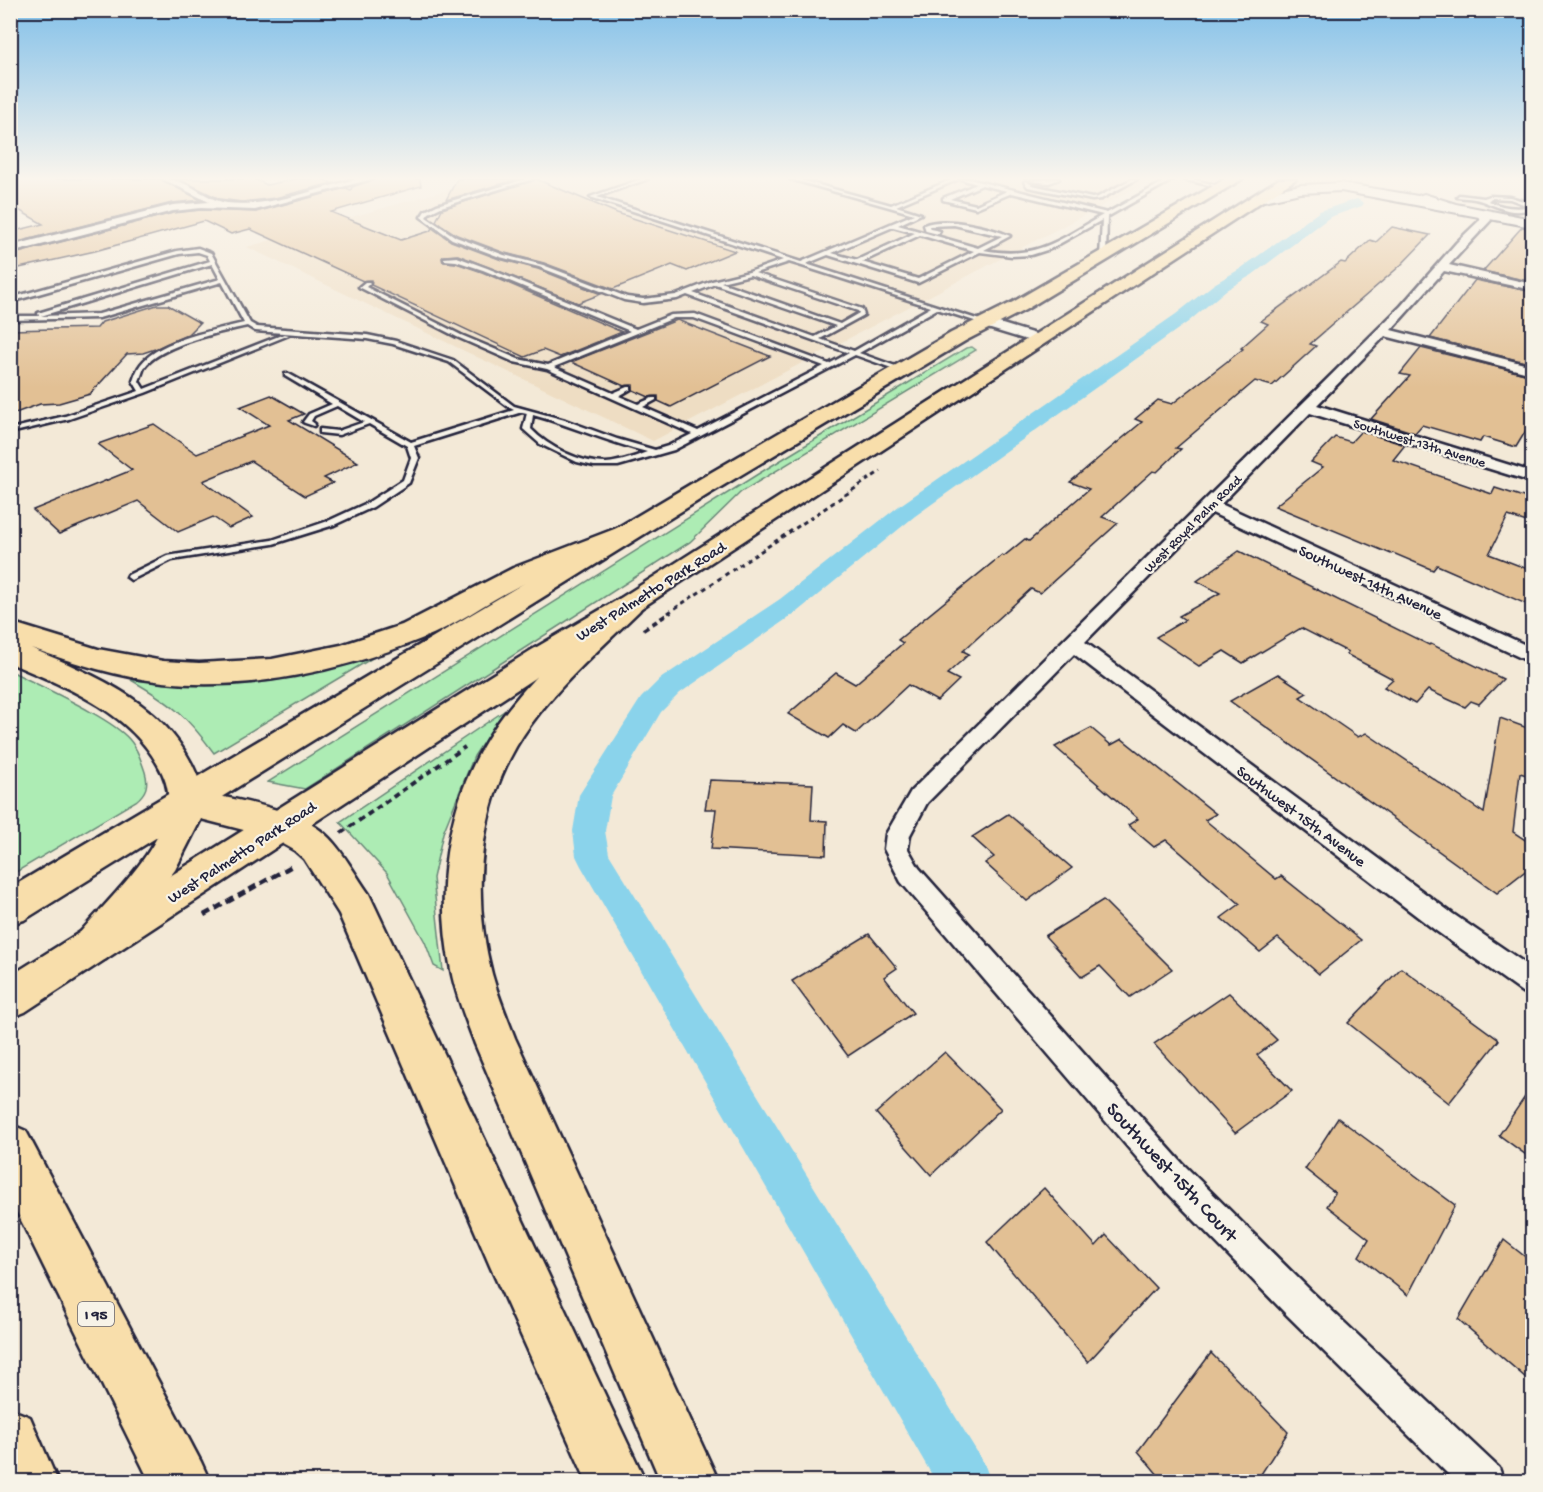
<svg xmlns="http://www.w3.org/2000/svg" width="1543" height="1492" font-family="'Gochi Hand',sans-serif">
<style>
.built{fill:#eeddc3}
.green{fill:#adecb4;stroke:#688778;stroke-width:1.5}
.lines{fill:none;stroke-linecap:round;stroke-linejoin:round}
.canal{fill:#8ad3eb;fill-rule:evenodd}
.building{fill:#e2c094;stroke:#22223b;stroke-width:1.5}
.lane-casing{stroke:#22223b;stroke-width:5}
.street-casing{stroke:#22223b;stroke-width:5}
.secondary-casing{stroke:#22223b;stroke-width:4}
.primary-casing{stroke:#22223b;stroke-width:5}
.highway-casing{stroke:#22223b;stroke-width:5}
.path-far2{stroke:#22223b;stroke-width:3;stroke-dasharray:4.5 4;stroke-linecap:butt}
.path-far1{stroke:#22223b;stroke-width:4;stroke-dasharray:6 4.5;stroke-linecap:butt}
.path{stroke:#22223b;stroke-width:4.5;stroke-dasharray:8 5;stroke-linecap:butt}
.lane{fill:#f7f3e8;fill-rule:evenodd}
.street{fill:#f7f3e8;fill-rule:evenodd}
.secondary{fill:#f7f3e8;fill-rule:evenodd}
.primary{fill:#f8deab;fill-rule:evenodd}
.highway{fill:#f8deab;fill-rule:evenodd}
.labels{text-anchor:middle;stroke-width:4.5;stroke-linejoin:round;paint-order:stroke}
.far-street-label{font-size:14px;fill:#22223b;stroke:#f7f3e8}
.shield{fill:#f7f3e8;stroke:#62616f;stroke-width:1.5}
.shield-label{font-size:15px;font-weight:bold;fill:#22223b}
.street-label{font-size:16px;fill:#22223b;stroke:#f7f3e8}
.near-street-label{font-size:20px;fill:#22223b;stroke:#f7f3e8}
</style>
<rect width="100%" height="100%" fill="#f3e9d7"/>
<filter id="ink" filterUnits="userSpaceOnUse"><feTurbulence type="fractalNoise" baseFrequency=".0167" numOctaves="2"/><feDisplacementMap in="SourceGraphic" scale="12" xChannelSelector="R" yChannelSelector="G"/><feConvolveMatrix kernelMatrix="1 2 1 2 8 2 1 2 1" color-interpolation-filters="sRGB"/></filter>
<g filter="url(#ink)">
<polygon class="built" points="485,179 1153,179 653,441 247,247"/>
<g class="green">
<polygon points="972,347 976,350 741,492 690,542 305,789 268,782 758,474 966,348"/>
<path d="M374,657L214,753C187,716 171,703 131,680C156,682 180,684 205,685C262,687 319,673 374,657Z"/>
<path d="M11,671C39,686 110,717 129,739C137,748 141,760 145,772C149,785 146,793 136,801L11,875Z"/>
<polygon points="504,711 474,756 443,833 433,878 443,971 434,966 425,942 387,873 340,822"/>
</g>
<g class="lines">
<polygon class="canal" points="1357,199 1364,203 1362,206 1330,217 1252,275 1226,290 1188,322 915,516 798,611 680,693 661,712 611,796 605,831 609,854 984,1463 991,1482 936,1482 581,866 576,856 573,831 579,795 641,698 660,679 780,599 899,506 1176,314 1214,284 1240,269 1320,211"/>
</g>
<g class="building">
<polygon points="10,179 161,179 201,200 172,203 10,244 10,232 43,224 10,205"/>
<polygon points="178,179 254,179 267,185 296,179 322,179 332,183 275,198 242,202 220,199"/>
<polygon points="374,179 420,179 421,186 331,212 401,240 430,231 432,228 451,241 499,259 538,269 601,294 578,303 458,255 444,256 442,258 444,262 456,263 482,272 622,332 560,357 543,350 525,357 371,285 371,280 363,281 250,229 231,234 204,221 95,251 10,270 10,255 173,213 201,210 256,212 346,188 351,190 352,187"/>
<polygon points="457,179 518,179 446,200"/>
<polygon points="536,179 617,213 735,251 687,271 672,265 613,289 544,263 505,253 457,235 436,221 442,209"/>
<polygon points="1392,227 1430,235 1401,265 1310,344 1316,346 1272,386 1255,381 1176,448 1181,449 1157,472 1153,471 1102,517 1118,523 1040,593 1031,589 963,651 969,654 947,674 959,680 937,701 908,685 856,733 843,725 829,738 788,714 836,673 855,684 903,643 898,640 1002,555 1004,556 1025,539 1029,541 1089,489 1070,482 1142,422 1135,419 1158,400 1172,404 1243,349 1241,348 1268,324 1261,321 1341,262 1345,263 1370,240 1376,242"/>
<polygon points="1522,227 1533,229 1533,282 1483,271"/>
<polygon points="1475,280 1533,292 1533,364 1430,338"/>
<polygon points="157,305 168,305 200,323 189,334 155,349 143,353 127,354 90,394 59,403 40,404 10,415 10,330 97,328 102,322"/>
<polygon points="677,320 770,356 671,407 658,401 658,396 649,397 633,390 633,385 624,386 571,362"/>
<polygon points="1421,348 1533,376 1533,419 1516,447 1483,437 1480,442 1422,425 1415,433 1371,419 1410,376 1400,374"/>
<polygon points="271,395 304,414 289,420 358,462 324,478 333,483 305,496 251,461 203,481 253,517 229,528 213,517 178,532 138,501 59,534 33,510 132,470 98,444 154,424 197,454 269,425 240,407"/>
<polygon points="1361,431 1405,445 1393,460 1492,494 1495,488 1533,500 1533,524 1508,516 1489,554 1533,571 1533,607 1437,565 1433,570 1393,553 1391,554 1275,506 1323,467 1311,462 1335,437 1351,442"/>
<polygon points="1239,551 1429,645 1431,644 1503,679 1479,704 1471,701 1465,707 1428,690 1415,704 1384,687 1393,679 1346,654 1348,652 1301,628 1243,663 1224,651 1199,666 1156,637 1185,620 1179,616 1220,593 1197,581"/>
<polygon points="1278,674 1307,693 1300,697 1358,737 1366,733 1484,813 1500,718 1533,730 1533,777 1520,773 1513,832 1533,845 1533,865 1497,893 1230,701"/>
<polygon points="1091,728 1111,745 1122,739 1216,814 1205,820 1276,879 1281,876 1361,940 1319,974 1278,938 1260,952 1221,918 1240,904 1166,840 1154,847 1128,825 1138,819 1055,747"/>
<polygon points="710,780 813,784 811,820 827,821 826,855 711,849 716,809 705,809"/>
<polygon points="1008,814 1072,868 1027,901 985,863 994,857 972,837"/>
<polygon points="1103,900 1172,969 1130,997 1100,966 1082,977 1045,936"/>
<polygon points="869,934 897,968 884,977 913,1013 848,1056 792,981"/>
<polygon points="1401,968 1499,1040 1449,1103 1348,1023"/>
<polygon points="1229,993 1277,1040 1257,1055 1292,1091 1235,1133 1154,1044"/>
<polygon points="945,1052 1001,1109 931,1175 876,1113"/>
<polygon points="1533,1085 1533,1160 1499,1135"/>
<polygon points="1338,1118 1455,1205 1408,1295 1359,1256 1369,1239 1327,1206 1335,1193 1305,1169"/>
<polygon points="1044,1188 1096,1246 1106,1235 1156,1288 1088,1362 987,1242"/>
<polygon points="1504,1240 1533,1263 1533,1384 1458,1319"/>
<polygon points="1211,1353 1288,1432 1256,1482 1164,1482 1138,1451"/>
</g>
<g class="lines">
<g class="lane-casing">
<g id="lane">
<path d="M526,179H533L441,207L429,213L426,217L456,237L504,255L543,265L627,297L643,299L676,295L712,281L749,272L783,260L590,197L641,179H648L597,197L801,262L914,214L790,179H797L891,205L953,179H959L896,206L921,214L898,225L978,248L1002,236L954,225L929,226L930,229L940,231L938,234L926,231L924,225C944,216 990,227 1010,236L984,250C1037,260 1059,240 1103,215L1012,193L976,208L943,200V198L977,184L961,179H969L1107,213L1169,179H1174L1107,217L1106,257L1103,259L1100,257L1102,220L1050,249L1031,255L1012,256L980,252L918,283L828,255L806,264L989,323L984,324L937,309L859,353L904,369V371H900L855,355L674,450L618,466H594L577,462L540,444L523,429L527,413L522,412L414,446L419,458L409,483L373,507L334,525L273,544L172,560L131,580L127,577L128,575L167,556L272,540L328,521L367,503L403,480L411,458L407,446L369,424L339,435L320,433V429L338,431L364,422L337,406L314,416L311,421L315,424L314,426L305,423L303,422L309,414L332,404L285,376V374H289L411,442L514,410L510,408L449,362L393,344L367,339L255,331L247,326C221,332 159,345 144,368C142,372 141,377 139,381L144,389L284,334L289,335L145,393L69,419L10,433V429L65,416L139,391L133,381C135,375 137,369 141,364C161,339 215,330 244,323L222,282L99,318L10,320V316H39L38,313L210,261L207,255L198,252L179,254L10,302V298L177,251L198,248L211,253L250,323L257,327L367,335L396,341L453,360L514,406L565,420L617,439L655,450L668,446L692,434L547,369L514,362L457,337L359,287L365,282H369L370,283L366,287L461,335L518,359L548,365L630,331L483,270L456,261L444,260V258L457,257L487,268L636,329L671,315L695,314L829,364L849,353L687,295L677,299L643,303L624,300L539,267L500,257L452,239L421,217L425,211L437,205ZM982,185L1007,191L976,205L950,199ZM893,227L915,233L857,260L832,253ZM920,235L974,251L918,279L862,262ZM789,262L799,265L931,307L854,351L820,339L864,315L862,309L755,273ZM212,264L220,279L99,314L41,316ZM750,275L858,311L859,313L840,324L721,282ZM715,284L836,326L815,337L693,293ZM674,318H694L824,366L698,431L643,407L656,400V398H652L638,404L619,396L631,389V387H627L613,393L554,367ZM533,415C572,426 608,442 647,452C634,457 620,462 606,463C580,463 548,447 531,429Z"/>
<polygon points="1053,179 1059,179 1049,183 1029,181"/>
<polygon points="1132,179 1137,179 1101,199 1092,200 1028,187 1024,182 1026,181 1032,185 1092,198 1098,197"/>
<polygon points="1182,179 1191,179 1224,187 1222,188"/>
<path d="M1459,195L1484,198L1490,196L1510,197L1530,203L1532,208C1513,216 1499,207 1482,201C1475,198 1465,198 1457,197ZM1491,198L1510,199L1526,205L1527,207C1513,209 1501,207 1488,201Z"/>
</g>
</g>
<g class="street-casing">
<g id="street">
<path d="M163,179C189,179 206,200 227,203C267,208 317,189 355,179H372L255,210L201,208L173,211L10,253V246L173,205L209,202Z"/>
<polygon points="1482,211 1486,212 1491,220 1449,265 1532,284 1532,290 1444,271 1391,330 1532,366 1532,374 1385,336 1317,405 1532,472 1532,482 1310,413 1221,504 1532,648 1532,663 1212,513 1085,642 1453,914 1532,968 1532,995 1522,992 1435,930 1074,654 927,803 910,835 908,849 919,868 1183,1164 1311,1291 1499,1468 1504,1482 1456,1482 1287,1315 1161,1186 901,882 884,849 886,834 911,791 1401,306 1457,242 1480,220 1477,214"/>
<polygon points="986,319 1045,337 1047,340 1040,344 981,326 980,323 981,320"/>
</g>
</g>
<g class="secondary-casing">
<polygon id="secondary" points="1341,183 1418,196 1424,194 1456,204 1532,219 1532,227 1341,191 1300,193 1264,201 1257,197 1259,194 1300,185"/>
</g>
<g class="primary-casing">
<g id="primary">
<polygon points="1225,179 1242,179 1025,310 965,341 709,494 24,920 10,924 10,888 691,484 951,333 1013,302"/>
<polygon points="1279,179 1296,179 25,1012 10,1018 10,976 530,651 619,599"/>
</g>
</g>
<g class="highway-casing">
<g id="highway">
<path d="M630,523L639,526L643,531L639,536C599,553 557,568 517,587C485,603 455,626 421,639C341,671 250,691 163,682C118,677 74,663 31,648C105,680 178,708 203,792C241,802 301,809 329,838C344,853 356,876 369,894L646,1482H587L490,1266L339,914L304,859L294,850L271,837L201,819L175,870L106,959L92,964L78,959L72,947L78,935C106,902 149,863 164,822C172,802 169,784 158,765C127,710 66,687 10,663V622L98,649L163,661L199,663L272,659L341,645L402,625L513,568Z"/>
<path d="M629,596L639,599L643,605L639,611C602,647 562,682 531,724C479,794 470,890 492,974C498,996 507,1017 515,1038L719,1482H661L475,1044C466,1020 456,996 451,970C432,878 450,782 509,708C541,667 581,633 619,599Z"/>
<polygon points="10,1124 26,1131 201,1462 210,1482 150,1482 10,1198"/>
<polygon points="10,1409 30,1417 58,1482 10,1482"/>
</g>
</g>
<polyline class="path-far2" points="668,613 881,471"/>
<g class="path-far1">
<polyline points="643,630 671,612"/>
<polyline points="341,833 465,747"/>
</g>
<polyline class="path" points="204,915 292,866"/>
<use href="#lane" class="lane"/>
<use href="#street" class="street"/>
<use href="#secondary" class="secondary"/>
<use href="#primary" class="primary"/>
<use href="#highway" class="highway"/>
</g>
</g>
<linearGradient id="sky" x2="0" y2="1"><stop stop-color="#82c0e9"/><stop offset="0.46" stop-color="#faf5ed"/><stop offset="1" stop-color="#faf5ed" stop-opacity="0"/></linearGradient>
<rect width="1543" height="388" fill="url(#sky)"/>
<g class="labels">
<g class="far-street-label">
<text transform="translate(1420 442) rotate(17)" y="5">Southwest 13th Avenue</text>
<text transform="translate(1192 523) rotate(-45)" y="5">West Royal Palm Road</text>
</g>
<rect class="shield" x="78" y="1302" width="36" height="24" rx="4.5"/>
<g class="shield-label">
<text x="96" y="1319">I 95</text>
</g>
<g class="street-label">
<text transform="translate(1371 581) rotate(25)" y="6">Southwest 14th Avenue</text>
<text transform="translate(650 590) rotate(-32)" y="6">West Palmetto Park Road</text>
<text transform="translate(1302 815) rotate(37)" y="6">Southwest 15th Avenue</text>
<text transform="translate(241 851) rotate(-33)" y="6">West Palmetto Park Road</text>
</g>
<g class="near-street-label">
<text transform="translate(1173 1171) rotate(47)" y="7">Southwest 15th Court</text>
</g>
</g>
<rect width="1543" height="1492" fill="none" stroke="#f7f3e8" stroke-width="36"/>
<rect x="18" y="18" width="1507" height="1456" fill="none" stroke="#22223b" stroke-width="2" filter="url(#ink)"/>
</svg>
